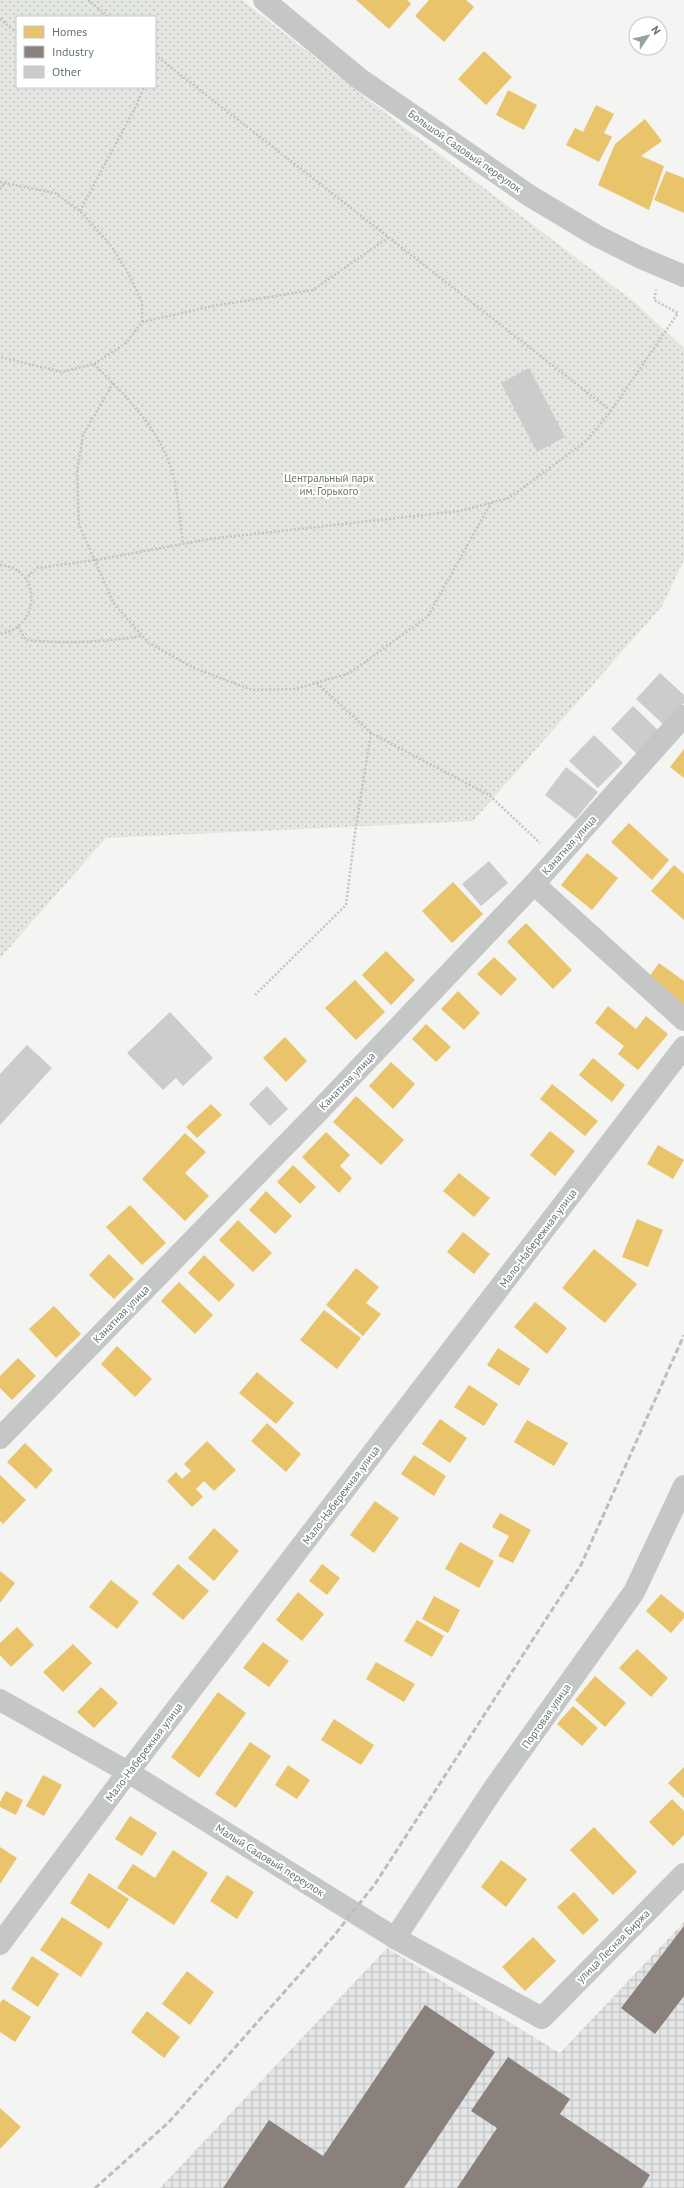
<svg xmlns="http://www.w3.org/2000/svg" width="684" height="2188" font-family="'PT Sans',sans-serif">
<style>
.industrial{fill:url(#industrial-grid)}
.park{fill:url(#park-dots);fill-rule:evenodd}
.homes{fill:#e9c46a}
.industry{fill:#8a817c}
.building{fill:#cbcccc}
.lines{fill:none;stroke-linecap:round;stroke-linejoin:round}
.path{stroke:#c3c4c5;stroke-width:2.5;stroke-dasharray:2 2;stroke-linecap:butt}
.street{stroke:#c5c7c7;stroke-width:22}
.rail{stroke:#bbbebe;stroke-width:3;stroke-dasharray:6 3;stroke-linecap:butt}
.labels{text-anchor:middle;stroke-width:4;stroke-linejoin:round;paint-order:stroke}
.street-label{font-size:11px;fill:#63757a;stroke:#fff}
.park-label{font-size:11px;fill:#6d7866;stroke:#fff}
</style>
<defs>
<pattern id="industrial-grid" width="8" height="8" patternUnits="userSpaceOnUse"><rect width="8" height="8" fill="#e4e5e5"/><path d="M0 4h8M4 0v8" fill="none" stroke="#bcbebf"/></pattern>
<pattern id="park-dots" width="8" height="8" patternUnits="userSpaceOnUse"><rect width="8" height="8" fill="#e4e6e1"/><path d="M2 2h.1M6 6h.1" fill="none" stroke="#bcbfbb" stroke-width="1.8" stroke-linecap="round"/></pattern>
</defs>
<rect width="100%" height="100%" fill="#f4f4f3"/>
<polygon class="industrial" points="684,1922 684,2188 160,2188 387,1948 560,2053"/>
<path class="park" d="M0,0H242L392,118L633,301L684,348V560L662,606L473,821L106,838L0,958ZM17,17H155V87H17Z"/>
<g class="homes">
<polygon points="356,0 407,0 411,4 389,29"/>
<polygon points="429,0 466,0 474,7 444,42 415,16"/>
<polygon points="484,51 512,77 486,105 458,79"/>
<polygon points="508,90 537,105 524,130 496,115"/>
<polygon points="596,105 614,114 604,133 612,137 599,162 566,145 575,128 583,132"/>
<polygon points="645,119 662,141 641,156 664,166 649,210 598,185 615,144"/>
<polygon points="666,171 684,178 684,213 654,200"/>
<polygon points="684,749 684,778 670,767"/>
<polygon points="629,823 669,860 652,880 611,842"/>
<polygon points="587,853 618,878 592,910 561,885"/>
<polygon points="674,865 684,874 684,920 651,891"/>
<polygon points="453,882 483,914 452,943 422,911"/>
<polygon points="526,923 572,970 553,989 507,942"/>
<polygon points="386,951 415,980 391,1005 362,975"/>
<polygon points="494,957 517,979 501,996 477,974"/>
<polygon points="659,963 684,981 684,1007 647,980"/>
<polygon points="355,980 385,1012 356,1040 325,1008"/>
<polygon points="458,991 480,1013 464,1030 441,1009"/>
<polygon points="608,1006 636,1029 646,1016 668,1034 638,1070 618,1054 624,1046 595,1023"/>
<polygon points="426,1024 451,1047 436,1062 412,1039"/>
<polygon points="285,1037 307,1061 286,1082 263,1058"/>
<polygon points="593,1058 625,1085 612,1102 579,1075"/>
<polygon points="391,1062 415,1084 393,1109 369,1086"/>
<polygon points="552,1084 598,1121 585,1136 540,1099"/>
<polygon points="356,1096 404,1140 381,1165 333,1122"/>
<polygon points="211,1104 222,1115 197,1138 186,1127"/>
<polygon points="550,1131 575,1151 555,1176 530,1155"/>
<polygon points="326,1132 350,1155 340,1166 352,1178 339,1193 302,1157"/>
<polygon points="185,1133 206,1152 185,1173 209,1196 185,1221 142,1179"/>
<polygon points="658,1145 684,1160 673,1179 647,1164"/>
<polygon points="293,1165 316,1187 300,1204 277,1182"/>
<polygon points="459,1173 490,1198 474,1217 443,1191"/>
<polygon points="266,1191 292,1216 275,1234 249,1210"/>
<polygon points="130,1205 166,1243 142,1265 106,1227"/>
<polygon points="637,1219 663,1230 648,1267 622,1257"/>
<polygon points="238,1220 272,1253 253,1272 219,1240"/>
<polygon points="463,1232 490,1254 474,1274 447,1252"/>
<polygon points="594,1249 637,1284 605,1323 562,1288"/>
<polygon points="109,1254 134,1279 114,1299 89,1275"/>
<polygon points="204,1255 235,1285 219,1302 188,1273"/>
<polygon points="356,1268 379,1287 366,1303 381,1314 363,1336 326,1305"/>
<polygon points="179,1282 213,1315 195,1334 161,1301"/>
<polygon points="535,1302 567,1328 547,1354 514,1327"/>
<polygon points="54,1306 81,1334 56,1358 29,1329"/>
<polygon points="324,1310 361,1338 337,1369 300,1340"/>
<polygon points="117,1346 152,1379 135,1397 101,1364"/>
<polygon points="498,1348 530,1369 519,1386 487,1365"/>
<polygon points="18,1358 36,1376 12,1400 0,1388 0,1376"/>
<polygon points="257,1372 294,1403 276,1424 239,1393"/>
<polygon points="469,1385 498,1404 484,1426 454,1407"/>
<polygon points="440,1419 467,1438 450,1463 422,1444"/>
<polygon points="527,1420 568,1443 554,1466 514,1442"/>
<polygon points="267,1423 301,1454 286,1472 251,1441"/>
<polygon points="207,1441 236,1470 214,1491 204,1481 196,1489 203,1497 192,1507 167,1481 176,1472 182,1479 191,1471 184,1464"/>
<polygon points="25,1443 53,1470 36,1489 7,1462"/>
<polygon points="414,1455 446,1476 434,1496 401,1474"/>
<polygon points="0,1475 26,1500 3,1524 0,1521"/>
<polygon points="375,1501 399,1518 374,1553 350,1535"/>
<polygon points="500,1513 531,1530 513,1563 498,1556 509,1536 492,1527"/>
<polygon points="214,1528 239,1551 214,1581 188,1558"/>
<polygon points="460,1542 494,1561 479,1588 445,1569"/>
<polygon points="178,1564 209,1591 183,1620 152,1594"/>
<polygon points="322,1564 340,1578 327,1595 309,1581"/>
<polygon points="0,1571 15,1583 0,1603"/>
<polygon points="111,1580 139,1602 117,1629 89,1607"/>
<polygon points="298,1592 324,1614 302,1641 276,1620"/>
<polygon points="661,1594 684,1613 684,1618 671,1633 646,1611"/>
<polygon points="434,1596 460,1610 448,1633 422,1619"/>
<polygon points="417,1620 444,1636 432,1657 404,1641"/>
<polygon points="17,1627 34,1645 11,1667 0,1655 0,1643"/>
<polygon points="263,1642 289,1661 269,1687 243,1668"/>
<polygon points="73,1644 92,1663 63,1692 43,1672"/>
<polygon points="637,1649 668,1678 651,1697 619,1668"/>
<polygon points="376,1662 415,1684 404,1702 366,1679"/>
<polygon points="595,1676 626,1703 605,1727 575,1700"/>
<polygon points="101,1687 118,1703 94,1728 77,1712"/>
<polygon points="218,1692 246,1713 199,1778 171,1757"/>
<polygon points="573,1706 598,1728 582,1746 557,1724"/>
<polygon points="334,1719 374,1745 361,1765 321,1740"/>
<polygon points="250,1742 271,1756 236,1808 215,1794"/>
<polygon points="288,1765 310,1780 297,1799 275,1785"/>
<polygon points="684,1767 684,1798 668,1783"/>
<polygon points="43,1775 62,1785 44,1816 26,1806"/>
<polygon points="6,1791 23,1800 16,1815 0,1807 0,1802"/>
<polygon points="672,1799 684,1811 684,1835 673,1846 649,1822"/>
<polygon points="130,1816 157,1833 142,1856 115,1839"/>
<polygon points="594,1827 637,1872 613,1895 570,1850"/>
<polygon points="0,1847 17,1858 0,1884"/>
<polygon points="173,1850 208,1873 174,1925 117,1888 133,1864 155,1878"/>
<polygon points="501,1860 527,1879 506,1907 481,1887"/>
<polygon points="89,1873 129,1899 109,1929 70,1903"/>
<polygon points="227,1875 254,1892 237,1919 210,1901"/>
<polygon points="574,1892 599,1920 583,1935 557,1907"/>
<polygon points="62,1917 103,1943 81,1977 40,1950"/>
<polygon points="533,1937 556,1961 525,1991 502,1967"/>
<polygon points="32,1956 59,1974 38,2007 11,1989"/>
<polygon points="187,1971 214,1992 190,2025 162,2004"/>
<polygon points="3,1999 31,2017 15,2042 0,2032 0,2003"/>
<polygon points="147,2011 180,2037 164,2058 131,2032"/>
<polygon points="0,2108 21,2127 0,2149"/>
</g>
<g class="industry">
<polygon points="684,1926 684,1996 655,2034 621,2008"/>
<polygon points="425,2005 495,2052 404,2188 223,2188 269,2120 323,2156"/>
<polygon points="508,2057 570,2099 560,2114 650,2175 642,2188 457,2188 497,2128 471,2111"/>
</g>
<g class="building">
<polygon points="529,368 565,437 537,452 501,383"/>
<polygon points="660,673 684,695 684,703 664,725 636,699"/>
<polygon points="633,706 659,731 637,754 611,729"/>
<polygon points="594,735 623,763 598,788 569,761"/>
<polygon points="566,767 598,792 576,819 545,795"/>
<polygon points="489,861 508,883 481,906 462,884"/>
<polygon points="170,1012 213,1058 183,1086 176,1078 163,1090 127,1053"/>
<polygon points="27,1045 52,1068 0,1125 0,1074"/>
<polygon points="267,1086 288,1109 270,1126 249,1104"/>
</g>
<g class="lines">
<g class="path">
<polyline points="88,0 109,17"/>
<polyline points="0,19 17,33"/>
<polyline points="155,55 611,411"/>
<polyline points="0,182 55,193 80,211 109,243 127,271 142,302 142,322 126,343 94,364 62,372 0,357"/>
<polyline points="0,189 6,183"/>
<polyline points="80,211 136,106 144,87"/>
<polyline points="142,322 213,306 313,290 389,237"/>
<path d="M94,364C127,397 167,436 175,484C179,503 180,524 183,544"/>
<polyline points="113,383 83,435 77,472 79,525 114,604 149,643 194,668 252,690 295,689 350,673 428,616 491,503"/>
<path d="M0,565C42,568 42,627 0,634"/>
<polyline points="25,579 37,568 96,560 209,539 460,511 509,498 586,441 611,411 678,313 654,300 656,290"/>
<path d="M18,627L26,640C66,644 103,642 142,636"/>
<polyline points="317,683 371,733 489,795 540,843"/>
<polyline points="255,995 346,905 355,833 371,733"/>
</g>
<g class="street">
<polyline points="264,0 360,79 530,196 597,236 639,257 684,276"/>
<polyline points="534,884 684,1020"/>
<polyline points="0,1438 316,1114 534,884 684,716"/>
<polyline points="0,1700 128,1772 395,1938 542,2018 684,1874"/>
<polyline points="395,1938 494,1788 634,1592 684,1486"/>
<polyline points="0,1944 128,1772 684,1047"/>
</g>
<polyline class="rail" points="95,2188 169,2122 333,1937 375,1884 581,1565 684,1335"/>
</g>
<g class="labels">
<g class="street-label">
<text transform="translate(465 151) rotate(35)" y="4">Большой Садовый переулок</text>
<text transform="translate(569 845) rotate(-48)" y="4">Канатная улица</text>
<text transform="translate(347 1081) rotate(-46)" y="4">Канатная улица</text>
<text transform="translate(538 1238) rotate(-53)" y="4">Мало-Набережная улица</text>
<text transform="translate(121 1314) rotate(-46)" y="4">Канатная улица</text>
<text transform="translate(341 1495) rotate(-53)" y="4">Мало-Набережная улица</text>
<text transform="translate(546 1716) rotate(-55)" y="4">Портовая улица</text>
<text transform="translate(144 1752) rotate(-53)" y="4">Мало-Набережная улица</text>
<text transform="translate(270 1860) rotate(32)" y="4">Малый Садовый переулок</text>
<text transform="translate(613 1946) rotate(-45)" y="4">улица Лесная Биржа</text>
</g>
<g class="park-label">
<text x="329" y="482">Центральный парк<tspan x="329" dy="13">им. Горького</tspan></text>
</g>
</g>
<rect x="16" y="16" width="140" height="72" fill="#ffffff" stroke="#c1c8ca"/>
<rect x="24" y="26" width="20" height="12" fill="#e9c46a" stroke="#c1c8ca"/>
<text x="52" y="36" font-size="12" fill="#63757a">Homes</text>
<rect x="24" y="46" width="20" height="12" fill="#8a817c" stroke="#c1c8ca"/>
<text x="52" y="56" font-size="12" fill="#63757a">Industry</text>
<rect x="24" y="66" width="20" height="12" fill="#cbcccc" stroke="#c1c8ca"/>
<text x="52" y="76" font-size="12" fill="#63757a">Other</text>
<g transform="translate(648 36) rotate(55)"><circle r="19" fill="#ffffff" stroke="#c1c8ca"/>
<path d="M0-3L7 15L0 10L-7 15Z" fill="#96a1a4"/>
<text y="-6" font-size="11" font-weight="bold" text-anchor="middle" fill="#63757a">N</text>
</g>
</svg>
